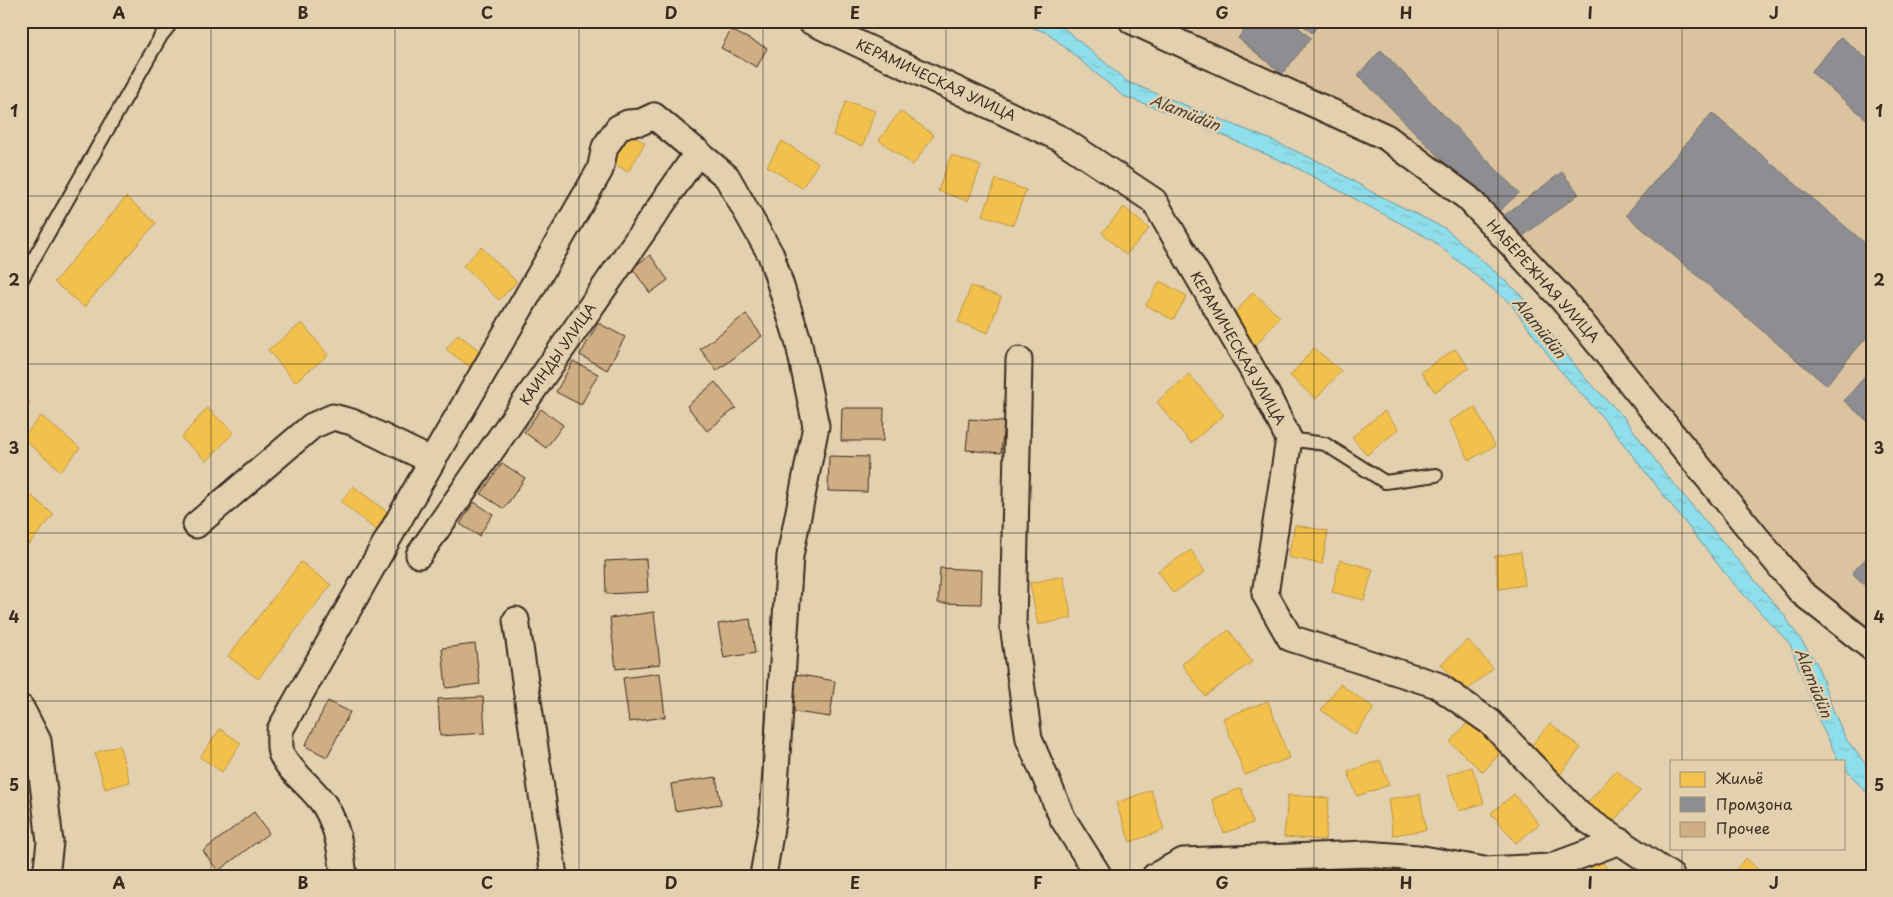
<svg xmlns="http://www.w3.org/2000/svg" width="1893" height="897" font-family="'Playpen Sans',sans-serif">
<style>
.built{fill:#dac39e}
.water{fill:url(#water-ripples);stroke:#6d9699}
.homes{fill:#f2c14e;stroke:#bb9440}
.industry{fill:#8d8d92;stroke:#746f6f}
.building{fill:#cfae83;stroke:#3b2a1e}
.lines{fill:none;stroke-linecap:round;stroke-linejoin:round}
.service-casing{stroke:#3b2a1e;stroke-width:16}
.minor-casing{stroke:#3b2a1e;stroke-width:29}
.service{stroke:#e3d0ae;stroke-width:12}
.minor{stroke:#e3d0ae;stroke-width:25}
.grid{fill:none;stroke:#3b2a1e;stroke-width:1;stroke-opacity:0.55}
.labels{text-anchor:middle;stroke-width:5;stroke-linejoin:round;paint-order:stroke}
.street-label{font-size:14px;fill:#3b2a1e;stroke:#e3d0ae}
.water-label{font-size:15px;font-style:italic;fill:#433c32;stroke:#e3d0ae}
.neatline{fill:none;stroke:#3b2a1e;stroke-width:2}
.grid-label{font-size:16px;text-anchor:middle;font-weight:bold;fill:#3b2a1e}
</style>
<defs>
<pattern id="water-ripples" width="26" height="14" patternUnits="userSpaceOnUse" patternTransform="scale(1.25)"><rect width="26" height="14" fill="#8edeeb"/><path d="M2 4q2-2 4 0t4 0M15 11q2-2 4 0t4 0" fill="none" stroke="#7bbfc9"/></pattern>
</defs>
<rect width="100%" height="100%" fill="#e3d0ae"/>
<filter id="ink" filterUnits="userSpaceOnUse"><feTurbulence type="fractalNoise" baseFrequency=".02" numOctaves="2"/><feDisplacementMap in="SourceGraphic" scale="10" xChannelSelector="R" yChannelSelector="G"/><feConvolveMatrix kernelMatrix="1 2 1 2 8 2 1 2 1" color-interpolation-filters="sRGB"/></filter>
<g filter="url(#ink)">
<polygon class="built" points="1171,21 1872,21 1872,622 1862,632 1806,579 1466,189 1266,72"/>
<polygon class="water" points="1013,21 1053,21 1059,24 1128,82 1269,139 1322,163 1372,192 1446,229 1518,292 1585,378 1623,416 1664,472 1784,615 1817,664 1833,710 1846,739 1872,772 1872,799 1844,767 1844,761 1839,761 1820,723 1790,644 1731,581 1603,418 1558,368 1510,303 1432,240 1293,166 1178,116 1123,96 1048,33"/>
<g class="homes">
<polygon points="846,101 875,111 863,146 833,135"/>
<polygon points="900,111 934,135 913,165 879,140"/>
<polygon points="622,129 645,143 628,172 605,158"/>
<polygon points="782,141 818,163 802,188 767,166"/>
<polygon points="951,155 981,166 968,201 938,191"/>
<polygon points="996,179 1026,190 1013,225 983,215"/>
<polygon points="126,197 156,223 84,307 54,282"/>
<polygon points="1124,207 1149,229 1126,255 1102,233"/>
<polygon points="481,247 517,282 499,300 463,266"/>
<polygon points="1160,281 1187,296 1173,320 1146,305"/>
<polygon points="971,286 1001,297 988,333 958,322"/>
<polygon points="1253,292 1280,317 1255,346 1227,322"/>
<polygon points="302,323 328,355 295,382 268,350"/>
<polygon points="458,334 485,355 474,370 446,349"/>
<polygon points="1314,348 1341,371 1316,399 1290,376"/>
<polygon points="1455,349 1469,368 1435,392 1421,372"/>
<polygon points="1189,374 1224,415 1191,443 1157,402"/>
<polygon points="21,396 30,403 21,414"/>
<polygon points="1475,407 1495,446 1469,460 1449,421"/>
<polygon points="207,408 234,432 207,461 181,438"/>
<polygon points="1384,411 1399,429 1367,455 1352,437"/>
<polygon points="41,416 80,448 61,471 22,438"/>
<polygon points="353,486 395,518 382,535 341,502"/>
<polygon points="21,487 54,515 29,544 21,538"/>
<polygon points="1295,525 1328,531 1322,564 1288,557"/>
<polygon points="1191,550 1205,572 1173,593 1158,571"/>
<polygon points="1521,552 1525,585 1499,589 1495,556"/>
<polygon points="1340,560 1373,569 1364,600 1332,592"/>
<polygon points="301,562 331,585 258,679 228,656"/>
<polygon points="1063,576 1072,618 1038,625 1030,583"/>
<polygon points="1229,630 1252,662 1205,696 1182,664"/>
<polygon points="1468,640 1493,668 1465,692 1441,664"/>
<polygon points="1340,684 1374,708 1355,735 1321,710"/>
<polygon points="1268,701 1289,758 1245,775 1223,718"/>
<polygon points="1471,719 1504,749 1483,772 1450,742"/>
<polygon points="1550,723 1581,748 1556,779 1525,753"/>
<polygon points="220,729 241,743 222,772 200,757"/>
<polygon points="119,745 130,782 105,789 95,753"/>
<polygon points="1380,760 1389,785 1357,796 1348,772"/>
<polygon points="1472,767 1484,803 1459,811 1447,775"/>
<polygon points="1616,770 1640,791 1609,826 1585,806"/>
<polygon points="1241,788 1253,823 1224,833 1212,799"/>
<polygon points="1151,790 1164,830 1130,842 1116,803"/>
<polygon points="1420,794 1426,830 1393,835 1388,799"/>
<polygon points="1514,794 1539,824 1516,843 1491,813"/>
<polygon points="1288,795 1329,798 1325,840 1284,837"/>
<polygon points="1746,858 1763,874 1761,876 1730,876"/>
<polygon points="1600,860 1614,876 1582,876"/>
</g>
<g class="industry">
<polygon points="1252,21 1291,21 1311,38 1282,74 1238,38"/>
<polygon points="1298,21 1321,21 1312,33"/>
<polygon points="1841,37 1872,63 1872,124 1811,72"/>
<polygon points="1381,50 1519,193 1496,214 1358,75"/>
<polygon points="1712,113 1872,249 1872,331 1826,385 1626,215"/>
<polygon points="1562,172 1579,194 1519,239 1502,217"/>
<polygon points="1872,368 1872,425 1844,401"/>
<polygon points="1872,552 1872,592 1852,573"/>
</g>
<g class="building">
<polygon points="731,30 767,48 757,67 721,48"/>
<polygon points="650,255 668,280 650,293 632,268"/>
<polygon points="746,314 762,336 717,371 700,349"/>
<polygon points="598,323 625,337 607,370 580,355"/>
<polygon points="573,361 598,374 581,405 556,392"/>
<polygon points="715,382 736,408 707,431 687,406"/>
<polygon points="842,408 884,408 883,441 841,441"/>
<polygon points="541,409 563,425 546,448 524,432"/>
<polygon points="969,419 1004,422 1001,453 966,450"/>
<polygon points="829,456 868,457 867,492 828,491"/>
<polygon points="502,463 525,478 504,509 481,494"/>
<polygon points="474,502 493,514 479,536 460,524"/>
<polygon points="646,559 648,592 606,594 605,561"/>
<polygon points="940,568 982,570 981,604 938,603"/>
<polygon points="654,612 660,664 616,669 610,618"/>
<polygon points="750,619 755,653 724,658 718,624"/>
<polygon points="475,644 480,684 446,688 442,648"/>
<polygon points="660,673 665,717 629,722 623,678"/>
<polygon points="795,674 835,681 830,717 789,711"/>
<polygon points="483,697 485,733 440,736 438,699"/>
<polygon points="328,701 350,712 327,757 305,746"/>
<polygon points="716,777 721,804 675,811 671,784"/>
<polygon points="254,812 269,833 218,871 203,851"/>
</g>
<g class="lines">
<g class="service-casing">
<g id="service">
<polyline points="21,281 161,36 173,21"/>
<polyline points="1289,439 1325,444 1385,482 1436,475"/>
</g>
</g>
<g class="minor-casing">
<g id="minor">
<polyline points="810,21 1061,139 1154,201 1266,393 1289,439 1265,594 1290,638 1437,685 1490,722 1580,815 1671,876"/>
<polyline points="1132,21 1386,137 1468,198 1563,300 1801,592 1872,648"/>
<polyline points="1019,360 1013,625 1029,739 1063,819 1099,876"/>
<polyline points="196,525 312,426 333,417 352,422 432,461 600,170 605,147 618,128 628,123 641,122 654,116 727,177 771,255 798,340 816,426 790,556 773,816 763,876"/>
<polyline points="419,555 698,152"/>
<polyline points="516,620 554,876"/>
<polyline points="21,708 38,741 50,842 46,876"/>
<path d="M344,876C341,852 338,827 325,806C314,788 289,772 281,753C279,746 280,737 280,730L432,461"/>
<polyline points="1155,876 1183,861 1366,854 1418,858 1484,870 1550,867 1620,841"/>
</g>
</g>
<use href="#service" class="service"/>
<use href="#minor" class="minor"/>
</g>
</g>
<path class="grid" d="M211,21V876M395,21V876M579,21V876M763,21V876M946,21V876M1130,21V876M1314,21V876M1498,21V876M1682,21V761M21,196H1872M21,364H1872M21,533H1872M21,701H1872M1682,848V876"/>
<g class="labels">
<g class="street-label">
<text transform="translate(936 80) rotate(25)" y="5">КЕРАМИЧЕСКАЯ УЛИЦА</text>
<text transform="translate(1543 281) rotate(48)" y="5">НАБЕРЕЖНАЯ УЛИЦА</text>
<text transform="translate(1238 348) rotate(60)" y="5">КЕРАМИЧЕСКАЯ УЛИЦА</text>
<text transform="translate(558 354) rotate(-55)" y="5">КАИНДЫ УЛИЦА</text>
</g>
<g class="water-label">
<text transform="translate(1185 113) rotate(22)" y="5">Alamüdün</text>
<text transform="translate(1539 328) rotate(51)" y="5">Alamüdün</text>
<text transform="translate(1813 683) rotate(68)" y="5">Alamüdün</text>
</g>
</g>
<rect width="1893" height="897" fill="none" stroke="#e3d0ae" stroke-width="55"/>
<rect x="1670" y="760" width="175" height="90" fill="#e3d0ae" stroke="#a08e74"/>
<rect x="1680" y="772" width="25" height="15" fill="#f2c14e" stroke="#a08e74"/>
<text x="1716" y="784" font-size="15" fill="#3b2a1e">Жильё</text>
<rect x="1680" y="797" width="25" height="15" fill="#8d8d92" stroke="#a08e74"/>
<text x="1716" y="810" font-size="15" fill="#3b2a1e">Промзона</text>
<rect x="1680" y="822" width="25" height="15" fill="#cfae83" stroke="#a08e74"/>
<text x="1716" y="834" font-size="15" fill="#3b2a1e">Прочее</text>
<rect x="28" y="28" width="1838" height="842" class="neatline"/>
<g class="grid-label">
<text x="119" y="19">A</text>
<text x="303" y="19">B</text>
<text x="487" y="19">C</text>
<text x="671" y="19">D</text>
<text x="855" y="19">E</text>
<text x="1038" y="19">F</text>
<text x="1222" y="19">G</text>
<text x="1406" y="19">H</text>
<text x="1590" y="19">I</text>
<text x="1774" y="19">J</text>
<text x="14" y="117">1</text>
<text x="1879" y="117">1</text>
<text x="14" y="286">2</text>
<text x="1879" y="286">2</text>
<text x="14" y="454">3</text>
<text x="1879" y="454">3</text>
<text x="14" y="623">4</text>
<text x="1879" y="623">4</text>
<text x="14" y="791">5</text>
<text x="1879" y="791">5</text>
<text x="119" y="889">A</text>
<text x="303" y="889">B</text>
<text x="487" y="889">C</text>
<text x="671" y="889">D</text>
<text x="855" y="889">E</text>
<text x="1038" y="889">F</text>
<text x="1222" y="889">G</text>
<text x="1406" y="889">H</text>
<text x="1590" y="889">I</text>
<text x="1774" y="889">J</text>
</g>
</svg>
